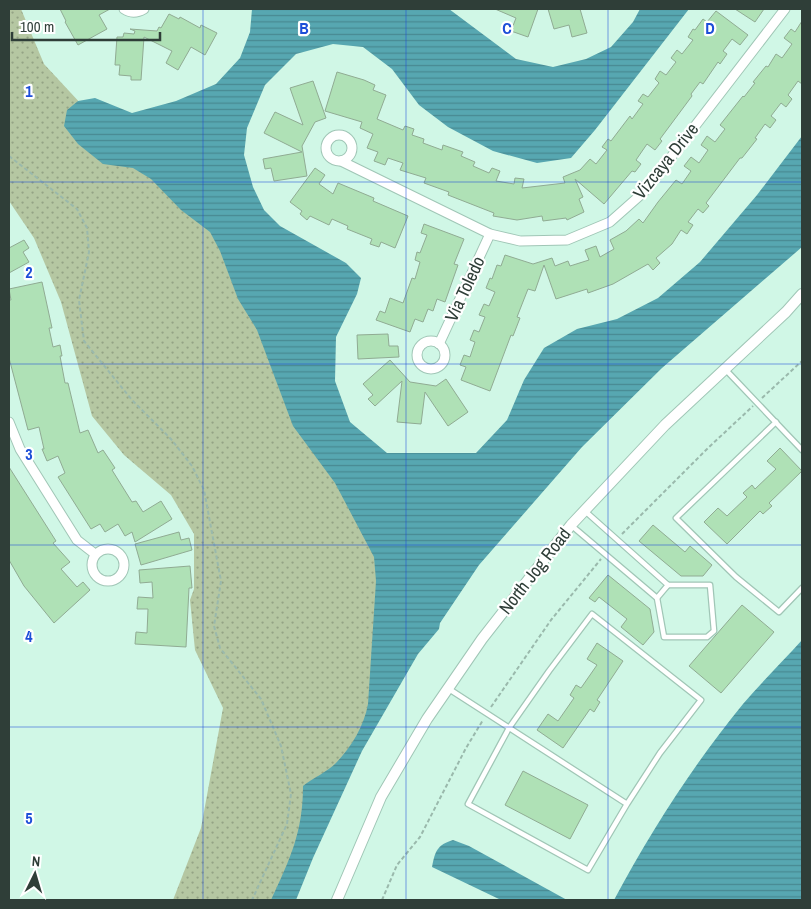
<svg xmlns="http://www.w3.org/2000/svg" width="811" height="909" font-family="'Archivo Narrow',sans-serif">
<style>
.grass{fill:url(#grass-dots)}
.water{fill:url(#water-rules)}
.building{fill:#afe1b6;stroke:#90ab93}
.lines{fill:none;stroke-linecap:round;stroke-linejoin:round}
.service-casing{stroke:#a0c6b6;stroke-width:7}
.minor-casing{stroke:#a0c6b6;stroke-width:11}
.tertiary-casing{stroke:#a0c6b6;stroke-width:12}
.path{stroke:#9ab9ac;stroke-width:2;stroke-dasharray:4 2.5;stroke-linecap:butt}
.service{stroke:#fff;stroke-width:4.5}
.minor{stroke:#fff;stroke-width:9}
.tertiary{stroke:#fff;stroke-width:10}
.grid{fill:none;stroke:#1d4ed8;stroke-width:1;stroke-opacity:0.55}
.labels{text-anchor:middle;stroke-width:4.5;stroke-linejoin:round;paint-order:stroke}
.street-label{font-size:18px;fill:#2f3e38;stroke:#fff}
.grid-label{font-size:16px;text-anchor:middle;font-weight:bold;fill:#1d4ed8;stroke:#fff;stroke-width:4.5;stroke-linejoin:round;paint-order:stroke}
</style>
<defs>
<pattern id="grass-dots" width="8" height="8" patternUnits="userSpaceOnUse" patternTransform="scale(1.25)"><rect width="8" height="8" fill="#b5c7a2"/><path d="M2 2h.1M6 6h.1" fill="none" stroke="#94a385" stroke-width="1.8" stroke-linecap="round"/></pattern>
<pattern id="water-rules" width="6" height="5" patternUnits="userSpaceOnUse" patternTransform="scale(1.25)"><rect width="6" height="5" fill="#57a7b1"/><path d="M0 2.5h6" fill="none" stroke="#488991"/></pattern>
</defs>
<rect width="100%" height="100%" fill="#d0f7e6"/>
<polygon class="grass" points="9,9 21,9 44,64 96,120 176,169 390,554 380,699 283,900 173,900 201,828 223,708 195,650 190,600 194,589 194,534 171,495 124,455 92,416 61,302 34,238 9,201"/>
<g class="water">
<path d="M252,9H449L516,59L553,67L586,59L611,47L633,22L640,9H689L595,130L571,158L537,163L493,151L448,127L419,105L392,69L363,47L333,44L296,54L265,85L247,128L244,155L253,187L264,210L280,226L346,263L361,278L357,294L336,337L335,381L350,422L387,453H476L507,420L524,380L544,348L577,329L617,319L658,298L700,262L757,195L802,136V247L662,368L582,447L479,565L440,623L439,629L418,654L362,751L313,858L296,900H271C290,859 303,832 303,786C313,778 327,772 336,763C352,746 364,726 368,704L376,581L374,557L335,483L293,426L257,330L238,299L220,251L210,232L181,210L151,179L133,168L103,164L78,144L64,126L67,110L78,101L95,98L132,113L176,101L216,84L240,58L250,32Z"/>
<path d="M802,640V900H614C651,831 693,765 743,704C762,682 783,661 802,640Z"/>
<path d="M453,840L469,846L567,900H501L432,867C435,851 437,845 453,840Z"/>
</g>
<g class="building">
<polygon points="60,9 110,9 99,15 107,29 78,45 65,22 66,21"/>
<polygon points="495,9 538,9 528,37 511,31 516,18"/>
<polygon points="548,9 580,9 587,33 572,37 569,25 554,29"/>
<polygon points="735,9 764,9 755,22"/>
<polygon points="716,11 748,35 740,45 732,39 723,51 727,54 720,64 718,62 703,84 700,82 691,94 692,96 660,139 662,141 655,150 647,144 636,160 641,164 635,172 632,171 604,204 575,179 583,197 579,199 584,212 567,220 566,218 543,221 542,216 517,220 493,216 494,213 448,195 449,192 424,183 426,178 400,170 403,163 388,158 385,165 374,161 378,152 367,148 373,134 360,128 362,122 325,111 337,72 364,80 375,85 373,90 386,95 377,119 403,130 405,126 414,129 412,135 424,139 423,143 442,150 443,145 463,152 461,156 475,162 473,166 489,173 492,168 500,171 496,181 514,184 515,178 524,179 522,188 565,183 563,177 580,170 590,159 596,164 607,150 602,147 608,139 611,141 630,116 632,119 643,104 638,101 643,94 648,97 659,83 655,79 660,71 666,75 676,62 671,58 677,50 682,54 693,40 688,37 693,29 695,30 703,19 707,22"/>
<polygon points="169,14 179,19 180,17 200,28 201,25 217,33 205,55 191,47 178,70 166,63 172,51 144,37 141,80 131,80 131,76 119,75 120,65 115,65 117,37 123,37 124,33 134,34 135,31 130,29 157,31 159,27 161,28"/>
<polygon points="802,21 802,84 798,81 788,95 792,99 786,107 781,103 771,116 776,120 770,128 765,124 755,138 757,139 742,158 740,158 706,203 709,206 703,213 698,209 688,222 693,225 687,234 681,230 672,244 656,258 660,263 653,270 648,264 613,284 588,293 587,289 556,299 544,265 535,291 528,289 517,317 520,318 513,336 511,335 490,391 461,380 466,367 460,365 464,355 470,357 475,342 470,340 474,330 479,332 485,317 479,315 484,304 489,306 495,292 486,288 490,278 492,279 497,265 501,266 505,255 533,264 552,258 555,266 568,261 570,266 589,260 585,250 596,246 600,257 614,249 610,240 626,231 639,219 643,223 658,202 676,180 682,184 691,171 684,166 691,157 699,163 708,150 701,145 707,136 715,142 725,129 720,125 743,96 744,97 755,83 753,82 766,66 768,67 776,54 782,58 792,44 784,38 791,29 795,32"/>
<polygon points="313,81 326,118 315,122 302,146 307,176 274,181 271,168 265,169 263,159 302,152 264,133 275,112 303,125 290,88"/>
<polygon points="315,168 325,175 319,184 333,194 338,183 374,198 373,201 408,216 395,248 381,242 379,247 370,244 372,239 347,229 348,226 332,219 329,225 310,216 307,220 300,214 302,211 290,202"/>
<polygon points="424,224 464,239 454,264 458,265 445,302 437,299 433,311 428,309 423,322 415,319 410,332 376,320 380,311 385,313 390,298 403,303 412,278 415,279 420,262 415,260 417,252 420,253 427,235 421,233"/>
<polygon points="24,240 29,248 23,252 29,262 9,273 9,248"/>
<polygon points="42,282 52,328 49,328 53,347 60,345 62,356 60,356 65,383 68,383 80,433 88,430 98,453 103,450 115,468 112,470 132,502 136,501 143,512 161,501 172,519 135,542 132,532 125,536 118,524 105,532 100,524 91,529 58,477 65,473 58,456 47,461 42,449 44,449 39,427 28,430 9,358 9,300 11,300 9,289"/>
<polygon points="388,334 389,346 398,346 399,357 358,359 357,335"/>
<polygon points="390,360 410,382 436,386 446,379 468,412 448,426 425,392 421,424 397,422 402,381 375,406 368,399 373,395 363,384"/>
<polygon points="780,448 802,471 769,503 772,506 763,514 760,511 727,544 704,522 718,508 727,516 747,497 743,493 752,485 755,489 776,469 767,461"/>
<polygon points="9,467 56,541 53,543 70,562 61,569 77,587 83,582 90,590 54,623 24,586 9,560"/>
<polygon points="653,525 685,552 690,546 712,565 703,576 681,576 639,541"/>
<polygon points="179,532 181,540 189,538 192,550 141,565 135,544"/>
<polygon points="190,566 192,588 189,588 186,647 135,644 136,632 147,633 148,609 137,609 138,597 153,598 152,582 140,583 139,570"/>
<polygon points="608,575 650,609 654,632 643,645 621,627 627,619 599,597 595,602 589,598"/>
<polygon points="742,605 774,632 721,693 689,666"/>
<polygon points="597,643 623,661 597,700 600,702 594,712 590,709 563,748 537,730 548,714 558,721 574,698 570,695 576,685 581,688 597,665 587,659"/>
<polygon points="523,771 588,805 570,839 505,805"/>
</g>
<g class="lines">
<g class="service-casing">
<g id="service">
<polyline points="725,369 802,450"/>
<polyline points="776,422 676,518 736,577 779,612 802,588"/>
<polyline points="572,526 657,598 664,637 707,637 714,631 710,585 668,585 585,511"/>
<polyline points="657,598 668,585"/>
<path d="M449,689C508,727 568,766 627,804L588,870L468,804L509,728L549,671L592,614L701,700L660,753L627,804"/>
</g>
</g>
<g class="minor-casing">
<g id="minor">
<path d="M124,9C130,13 137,13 144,9"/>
<circle cx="339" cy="148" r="13"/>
<polyline points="341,161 490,234 520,241 567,240 610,222 645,191 785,9"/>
<circle cx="431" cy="355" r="14"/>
<polyline points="439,344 490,234"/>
<polyline points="9,422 20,449 77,540 95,554"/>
<circle cx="108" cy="565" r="16"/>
</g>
</g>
<g class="tertiary-casing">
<polyline id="tertiary" points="337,900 381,797 427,719 482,639 571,525 665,425 786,312 802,294"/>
</g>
<g class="path">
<polyline points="9,156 77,209 87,228 89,252 79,300 84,341 132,400 171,439 192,466 204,490 221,581 214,626 220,648 261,699 281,746 291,794 287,824 252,900"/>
<polyline points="762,398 802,361"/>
<polyline points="622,534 708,448 753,406"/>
<polyline points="491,707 551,620 601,559"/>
<polyline points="382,900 397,865 420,837 466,748 483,720"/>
</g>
<use href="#service" class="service"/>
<use href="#minor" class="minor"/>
<use href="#tertiary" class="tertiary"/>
</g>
<path class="grid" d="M203,9V900M406,9V900M608,9V900M9,182H802M9,364H802M9,545H802M9,727H802"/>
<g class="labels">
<g class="street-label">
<text transform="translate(666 161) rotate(-51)" y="6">Vizcaya Drive</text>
<text transform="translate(465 289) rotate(-65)" y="6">Via Toledo</text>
<text transform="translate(535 571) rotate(-52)" y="6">North Jog Road</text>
</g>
</g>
<g class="grid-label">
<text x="304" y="34">B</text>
<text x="507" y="34">C</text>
<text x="710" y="34">D</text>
<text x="29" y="97">1</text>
<text x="29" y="278">2</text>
<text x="29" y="460">3</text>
<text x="29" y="642">4</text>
<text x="29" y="824">5</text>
</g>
<rect width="811" height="909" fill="none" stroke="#2f3e38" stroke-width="20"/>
<g transform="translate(35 874) rotate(5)" stroke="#ffffff" stroke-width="4" paint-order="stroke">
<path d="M0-4L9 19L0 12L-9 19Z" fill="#2f3e38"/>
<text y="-8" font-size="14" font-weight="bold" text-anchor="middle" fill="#2f3e38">N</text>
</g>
<path d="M12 32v8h148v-8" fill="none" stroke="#2f3e38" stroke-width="2.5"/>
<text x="20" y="32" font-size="15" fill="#2f3e38" stroke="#ffffff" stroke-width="4" paint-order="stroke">100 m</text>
</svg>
